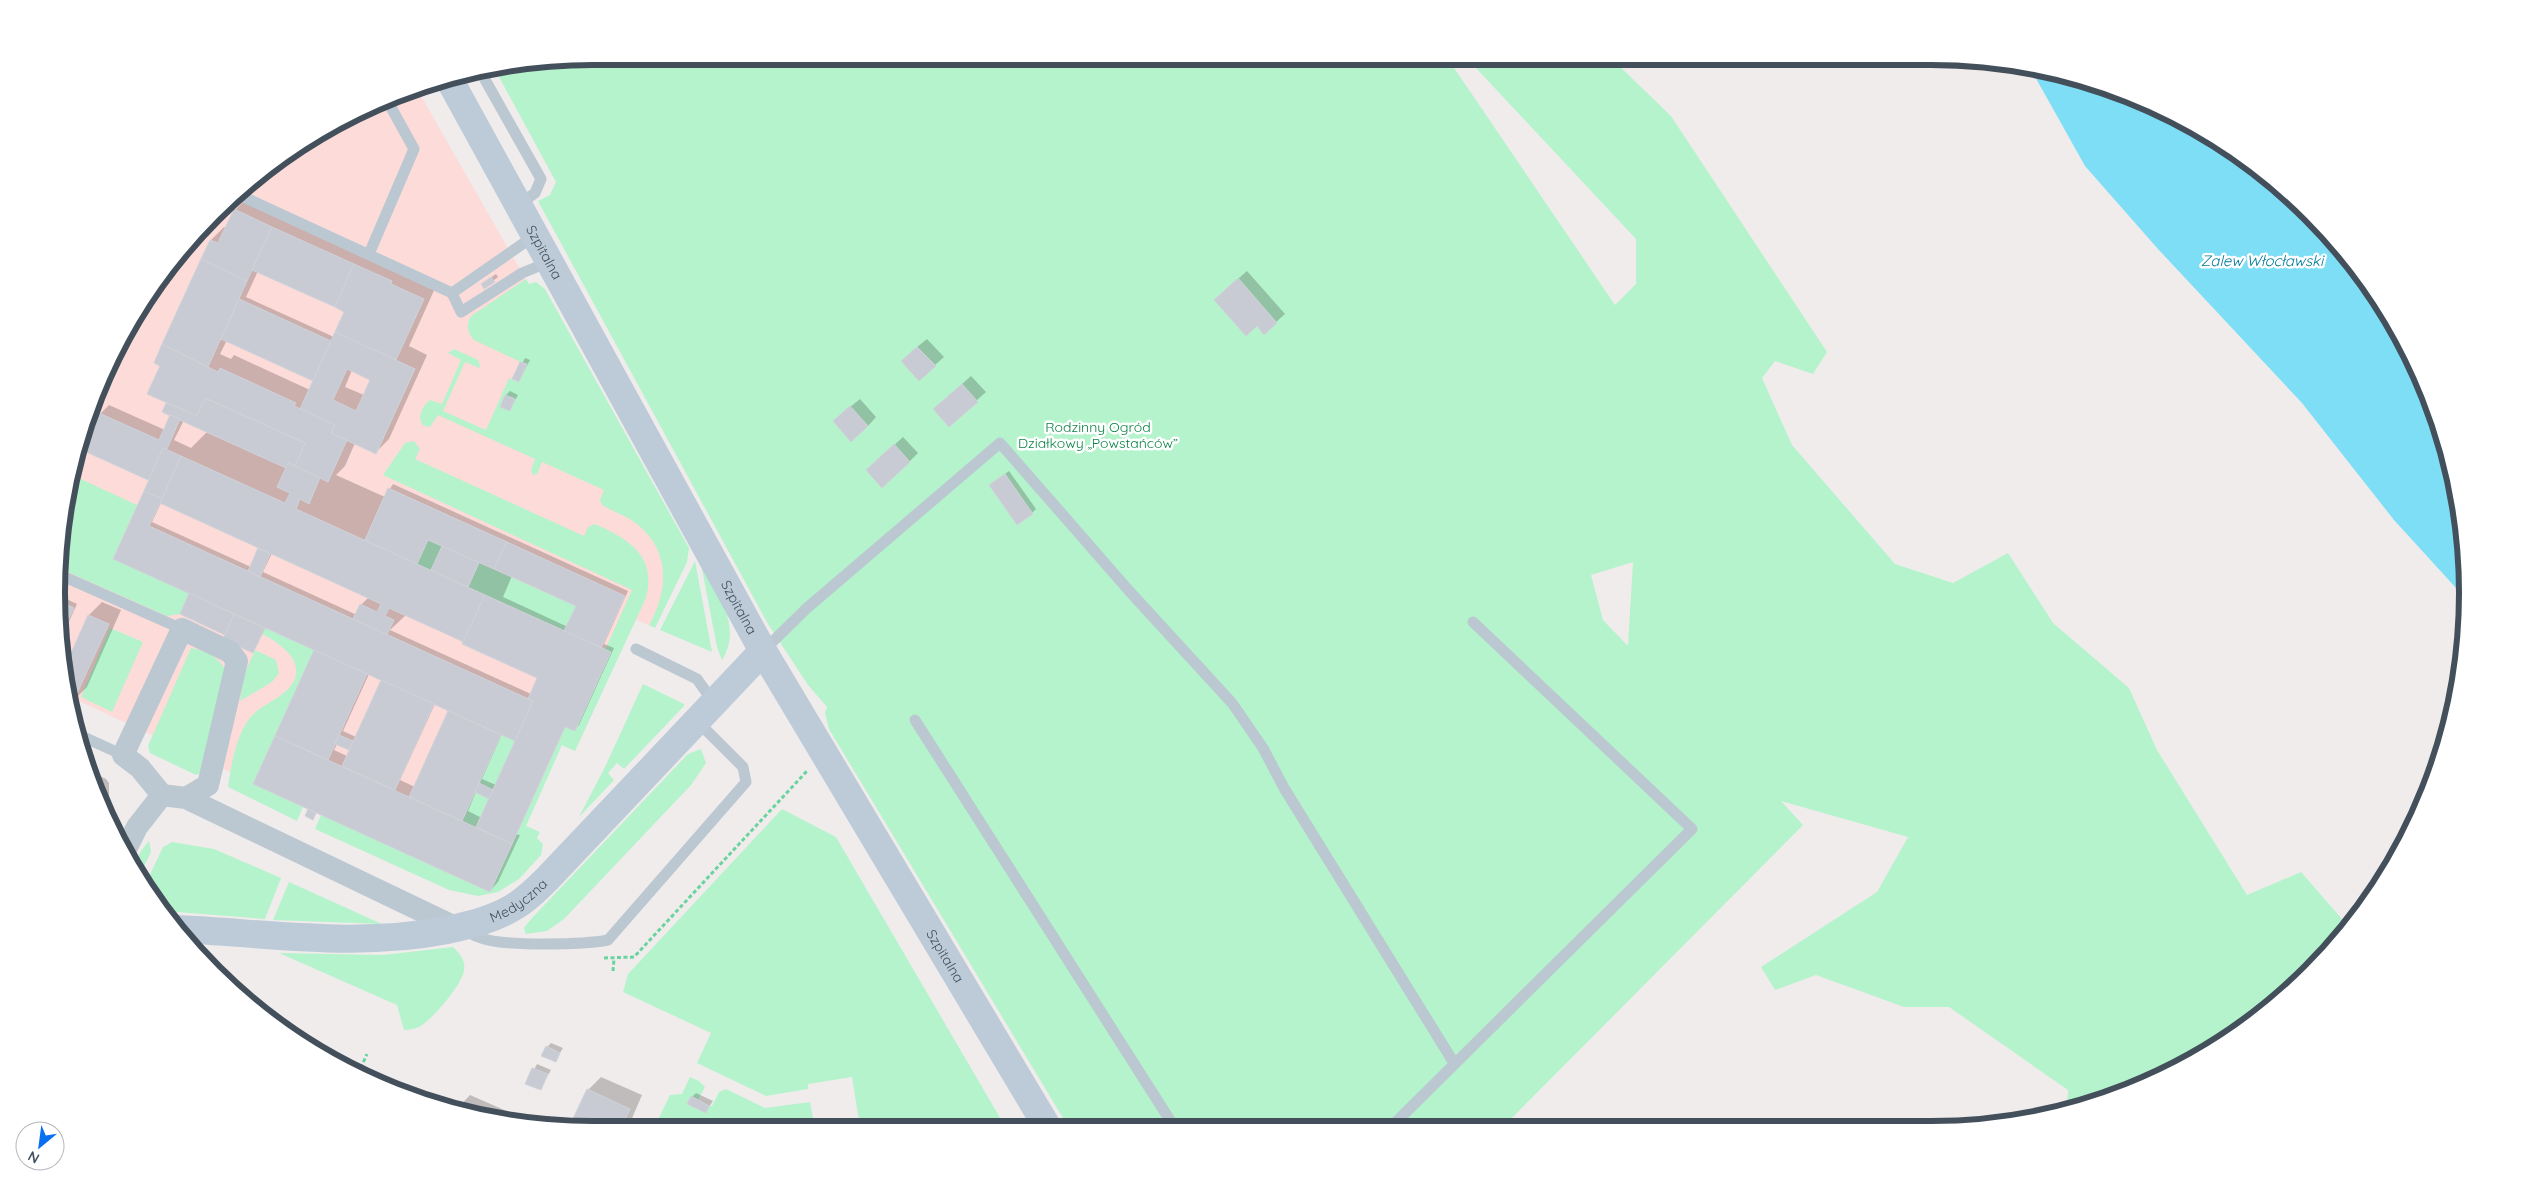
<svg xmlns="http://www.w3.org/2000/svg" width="2524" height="1186" font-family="Quicksand,sans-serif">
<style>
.medical{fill:#fddbd9}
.green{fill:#b5f3cc;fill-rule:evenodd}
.water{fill:#7ddef5}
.shadow{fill:#0003;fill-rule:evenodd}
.building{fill:#c8cbd3;stroke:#d0d3d9;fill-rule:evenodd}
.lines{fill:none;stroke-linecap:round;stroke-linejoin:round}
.path{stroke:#69d49e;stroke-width:3;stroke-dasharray:4 2.5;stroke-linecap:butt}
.lane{stroke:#bbc8d1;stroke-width:11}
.street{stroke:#bbc8d1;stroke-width:22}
.secondary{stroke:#bdcad8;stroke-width:28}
.labels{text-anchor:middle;stroke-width:5;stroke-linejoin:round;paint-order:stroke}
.street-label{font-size:14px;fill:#43505c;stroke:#fff}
.park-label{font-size:14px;fill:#0d8447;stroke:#fff}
.water-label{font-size:15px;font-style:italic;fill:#037c9a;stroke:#fff}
.rim{fill:none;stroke:#43505c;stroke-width:6}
</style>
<rect width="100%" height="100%" fill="#f0ecec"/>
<polygon class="medical" points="416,87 683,555 652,627 635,619 575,751 558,743 490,892 316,813 313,820 305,816 308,809 75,699 71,707 61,663 56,593 67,489 85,420 128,325 189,239 239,189 325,128"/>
<g class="green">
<path d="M593,56H1446L1615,305L1636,284V239L1476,68L1469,56H1609L1671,116L1827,352L1813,374L1775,361L1762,378L1792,445L1895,564L1953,583L2008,553L2053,623L2129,688L2157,750L2247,895L2301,872L2349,927L2258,1019L2137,1089L2067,1107L2068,1090L1949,1007H1904L1816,975L1775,990L1761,967L1877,892L1908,837L1781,801L1803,825L1503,1127L1069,1128L829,729L825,713L827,707L808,685L768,624L538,201L550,195L556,182L493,66ZM1633,562L1628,645H1627L1603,620L1591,575Z"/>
<path d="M526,279L529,284L536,282L545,289L689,548L687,562L655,628L649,625C669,589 671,548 633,521C623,515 612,511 602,505L600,500L604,490L542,462L537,474L533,475L531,470L535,459L438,415L430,427L424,426C416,419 422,406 430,400L442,404L461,360L448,353L454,349L478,360L480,366L479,368L465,362L443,411L486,430L509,378L519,382L527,365L474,340C467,333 466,324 471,316Z"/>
<path d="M414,441L420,449L415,459L584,536L588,527L595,524C628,539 657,555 646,598L575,751L562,745L526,826L540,832L537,838L543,844L541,855L519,879L498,892L478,896L449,890L315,829L321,815L490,892L565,727L605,650L632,590L383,475L405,443Z"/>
<polygon points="70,474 137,505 113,559 189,593 180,614 167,616 59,568 67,489"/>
<polygon points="428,540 442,546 431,570 417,564"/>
<path d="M700,559C715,589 744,627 722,660L717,647Z"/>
<polygon points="695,561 712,652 660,630"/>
<polygon points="479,563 576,606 564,631 468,587"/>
<polygon points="110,628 143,642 112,712 81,697"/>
<path d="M265,628L314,650L253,784L303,807L297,821L228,787C231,765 236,737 249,719C259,706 274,702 286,691C312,667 283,644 262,634Z"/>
<path d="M191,648C207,651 220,658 227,673L201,773L196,775L150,753L148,746Z"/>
<polygon points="255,650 276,660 279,673 272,682 240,701 244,675"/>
<polygon points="643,684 684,704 684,706 624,769 617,763 608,773 614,780 579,817 606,765"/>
<polygon points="501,735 515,741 493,790 479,783"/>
<polygon points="701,749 706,763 691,785 564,919 547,931 526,934 524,928 532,918 688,754"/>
<polygon points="475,792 489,799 476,827 462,821"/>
<polygon points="782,809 836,837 1006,1128 653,1130 670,1095 682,1094 690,1077 699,1081 705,1087 698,1100 691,1096 687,1104 706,1113 709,1106 712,1106 719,1092 726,1089 765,1108 810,1102 815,1128 859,1121 852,1077 808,1084 808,1089 766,1096 697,1063 711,1033 623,992 628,974"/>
<polygon points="149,841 151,852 139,877 133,868 141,851"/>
<polygon points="172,842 214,849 281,878 265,919 164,911 145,885 163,847"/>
<polygon points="289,882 382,924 273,920"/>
<path d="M453,947C459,953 466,960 464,970C463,984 431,1021 419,1027C415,1029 409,1030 404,1030L397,1005L279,953L383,955Z"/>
</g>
<polygon class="water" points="2029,66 2136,97 2229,147 2310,213 2377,295 2427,387 2457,488 2467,600 2394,520 2302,403 2158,249 2085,166"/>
<g class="shadow">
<path d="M248,197L436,286L409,346L427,355L389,439L376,452L355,443L345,466L336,475L385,497L393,484L628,591L604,644L614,648L579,725L575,729L567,720L515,834L520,835L498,882L490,891L317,812L312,818L311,809L254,783L315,649L266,627L253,651L227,634L191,593L115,558L150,480L84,450L100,414L109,405L165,430L172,414L164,411L168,402L162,365L155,363L211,240L224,227L226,228L235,210ZM258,271L346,311L334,337L246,297ZM227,340L317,376L310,390L234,355L231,359L220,354ZM352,370L371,379L364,395L345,387ZM184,420L208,431L191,448L174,440ZM161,503L260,548L251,567L152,522ZM272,553L369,597L361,605L357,615L263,572ZM512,576L577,606L568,627L503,597ZM406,615L539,678L531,694L390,630ZM369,674L382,680L356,737L343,731ZM435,704L450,710L415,787L400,780ZM502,734L517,741L496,785L482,779ZM337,744L350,750L347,756L334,750ZM476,792L491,798L482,818L468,811Z"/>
<polygon points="1247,271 1285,314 1264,333 1224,291"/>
<polygon points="496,274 498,277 485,287 482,284"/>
<polygon points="927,339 944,357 935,365 911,352"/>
<polygon points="525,358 530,360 519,381 514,379"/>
<polygon points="971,376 986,392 949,425 944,400"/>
<polygon points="510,391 518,395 510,409 506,395"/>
<polygon points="860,399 876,417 868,426 844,412"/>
<polygon points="903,437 918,453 909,462 877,461"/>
<polygon points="1009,471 1036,509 1032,513 990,485"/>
<polygon points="56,594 77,604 62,637 69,640 62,651 60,650"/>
<polygon points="102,602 121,610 87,687 73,701 69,699 63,673 89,615"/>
<polygon points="86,769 106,779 109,783 109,796 104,808"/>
<polygon points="215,972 224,976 222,980"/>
<polygon points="238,990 255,998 251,1005 235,993"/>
<polygon points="551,1043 563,1048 555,1061 547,1047"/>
<polygon points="537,1064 551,1070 540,1089 527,1083"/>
<polygon points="601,1077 642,1095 627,1130 571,1128 588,1090"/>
<polygon points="374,1079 402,1092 401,1093 372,1081"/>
<polygon points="696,1093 713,1101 706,1111 692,1097"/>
<polygon points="470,1095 511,1113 507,1121 489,1119 456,1110"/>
</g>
<g class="building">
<polygon points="234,209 272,227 247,281 201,259 210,240 218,243"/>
<polygon points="272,227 354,264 335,307 252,270"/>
<polygon points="201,259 247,281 208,367 162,344"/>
<polygon points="354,264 392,281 391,284 424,299 396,360 335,332 344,312 335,307"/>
<polygon points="491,277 495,282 484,289 481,284"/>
<polygon points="1238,278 1277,323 1264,335 1257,326 1246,336 1214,300"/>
<polygon points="239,299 331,341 313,381 221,339"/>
<path d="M335,332L415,369L376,454L331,433L335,425L300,409ZM347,369L370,380L356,411L333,400Z"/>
<polygon points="162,344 218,372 220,368 296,403 294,406 335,425 331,433 347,440 328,482 295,466 305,443 205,398 197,416 147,394 160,366 154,363"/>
<polygon points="917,347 936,366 919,381 901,361"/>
<polygon points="520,362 527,364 519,382 512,379"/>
<polygon points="962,384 978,402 949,427 933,409"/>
<polygon points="505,395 515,399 510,411 500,407"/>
<polygon points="205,398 305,443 295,466 288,463 286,468 162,412 166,403 197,416"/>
<polygon points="850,406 868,426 851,442 833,421"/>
<polygon points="99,413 159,440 170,415 180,419 167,449 163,448 148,480 82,450"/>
<polygon points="894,444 910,462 882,488 866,470"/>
<polygon points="163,448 181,456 162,499 144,491"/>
<polygon points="181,456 285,503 290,493 277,487 288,463 320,478 309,504 300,499 296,509 485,595 464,642 389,608 385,616 394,620 387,635 353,619 360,604 377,612 381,604 160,503"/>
<polygon points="1005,474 1033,514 1017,525 989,485"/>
<polygon points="388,488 507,542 494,569 428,540 417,564 365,540"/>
<polygon points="144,491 162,499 149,526 533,701 515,741 113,559"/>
<polygon points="507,542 625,596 601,648 564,631 576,606 494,569"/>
<polygon points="442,546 479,563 468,587 431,570"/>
<polygon points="258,548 270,554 260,577 248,571"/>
<polygon points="189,593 234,614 225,635 180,614"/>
<polygon points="485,595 611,652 575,731 565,727 512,844 476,827 533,701 528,699 537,678 462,644"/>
<polygon points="57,600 74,608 59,640"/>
<polygon points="234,614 265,628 253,653 223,639"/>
<polygon points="88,615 109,624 73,702 70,701 63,671"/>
<polygon points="59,641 66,644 62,652 60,651"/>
<polygon points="314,650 367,674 328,760 275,736"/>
<polygon points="381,680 434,704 395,790 342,766"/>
<polygon points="448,711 501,735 462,821 409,797"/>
<polygon points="339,735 353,741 349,750 335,744"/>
<polygon points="275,736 512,844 490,892 253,784"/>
<polygon points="479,783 493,790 489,799 475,792"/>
<polygon points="308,809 316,813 313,820 305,816"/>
<polygon points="546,1046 560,1053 556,1062 541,1056"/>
<polygon points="532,1068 548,1074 541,1090 525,1084"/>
<polygon points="587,1089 630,1109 620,1130 569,1127"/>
<polygon points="691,1096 709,1106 706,1113 687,1104"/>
</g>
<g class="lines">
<g class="path">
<polyline points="604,958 634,957 807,771"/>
<polyline points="613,971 614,959"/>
<polyline points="358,1074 367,1054"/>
</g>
<g class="lane">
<polyline points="479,69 541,179 535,193 517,206"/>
<polyline points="235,193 452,293 461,312 522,273 549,262"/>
<polyline points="369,254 414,149 387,100"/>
<polyline points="452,293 534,236"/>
<polyline points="58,574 182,629"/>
<polyline points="636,649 697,679 714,703"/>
<polyline points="763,651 807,608 1000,443 1131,593 1232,703 1263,748 1284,788 1454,1063"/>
<polyline points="915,720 1175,1128"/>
<polyline points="77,734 123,755"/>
<path d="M466,931C471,934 477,937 484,939C508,946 583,945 608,940L746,782L743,767L697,721"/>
<polyline points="1391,1127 1692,829 1473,622"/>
</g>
<g class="street">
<polyline points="186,798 208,785 237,661 230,652 182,629 123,755 140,768 162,795 186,798 457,928"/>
<polyline points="124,853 137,827 162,795"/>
</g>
<g class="secondary">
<path id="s1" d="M448,77L763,651L1048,1128"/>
<path id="s2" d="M176,929C267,933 356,948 447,930C469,925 492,920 512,908C525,901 536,890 547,879L763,651"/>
</g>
</g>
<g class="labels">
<g class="street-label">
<text dy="5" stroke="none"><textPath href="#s1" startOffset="200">Szpitalna</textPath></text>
<text dy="5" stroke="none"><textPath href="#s1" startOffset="605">Szpitalna</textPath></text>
<text dy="5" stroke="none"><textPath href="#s2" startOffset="350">Medyczna</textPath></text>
<text dy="5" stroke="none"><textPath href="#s1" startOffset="1010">Szpitalna</textPath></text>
</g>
<g class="park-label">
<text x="1098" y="432">Rodzinny Ogród<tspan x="1098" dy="16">Działkowy „Powstańców”</tspan></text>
</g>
<g class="water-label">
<text x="2262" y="266">Zalew Włocławski</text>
</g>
</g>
<path d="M0 0H2524V1186H0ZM593 65H1931A528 528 0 0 1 2459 593V593A528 528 0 0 1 1931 1121H593A528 528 0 0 1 65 593V593A528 528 0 0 1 593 65Z" fill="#fff" fill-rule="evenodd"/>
<path class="rim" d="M593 65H1931A528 528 0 0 1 2459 593V593A528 528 0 0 1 1931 1121H593A528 528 0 0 1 65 593V593A528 528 0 0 1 593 65Z"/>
<g transform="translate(40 1146) rotate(209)"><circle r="24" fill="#ffffff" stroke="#b4b9be"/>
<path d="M0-4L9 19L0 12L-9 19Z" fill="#0670f0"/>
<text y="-8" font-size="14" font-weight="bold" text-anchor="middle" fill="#43505c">N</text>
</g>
</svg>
